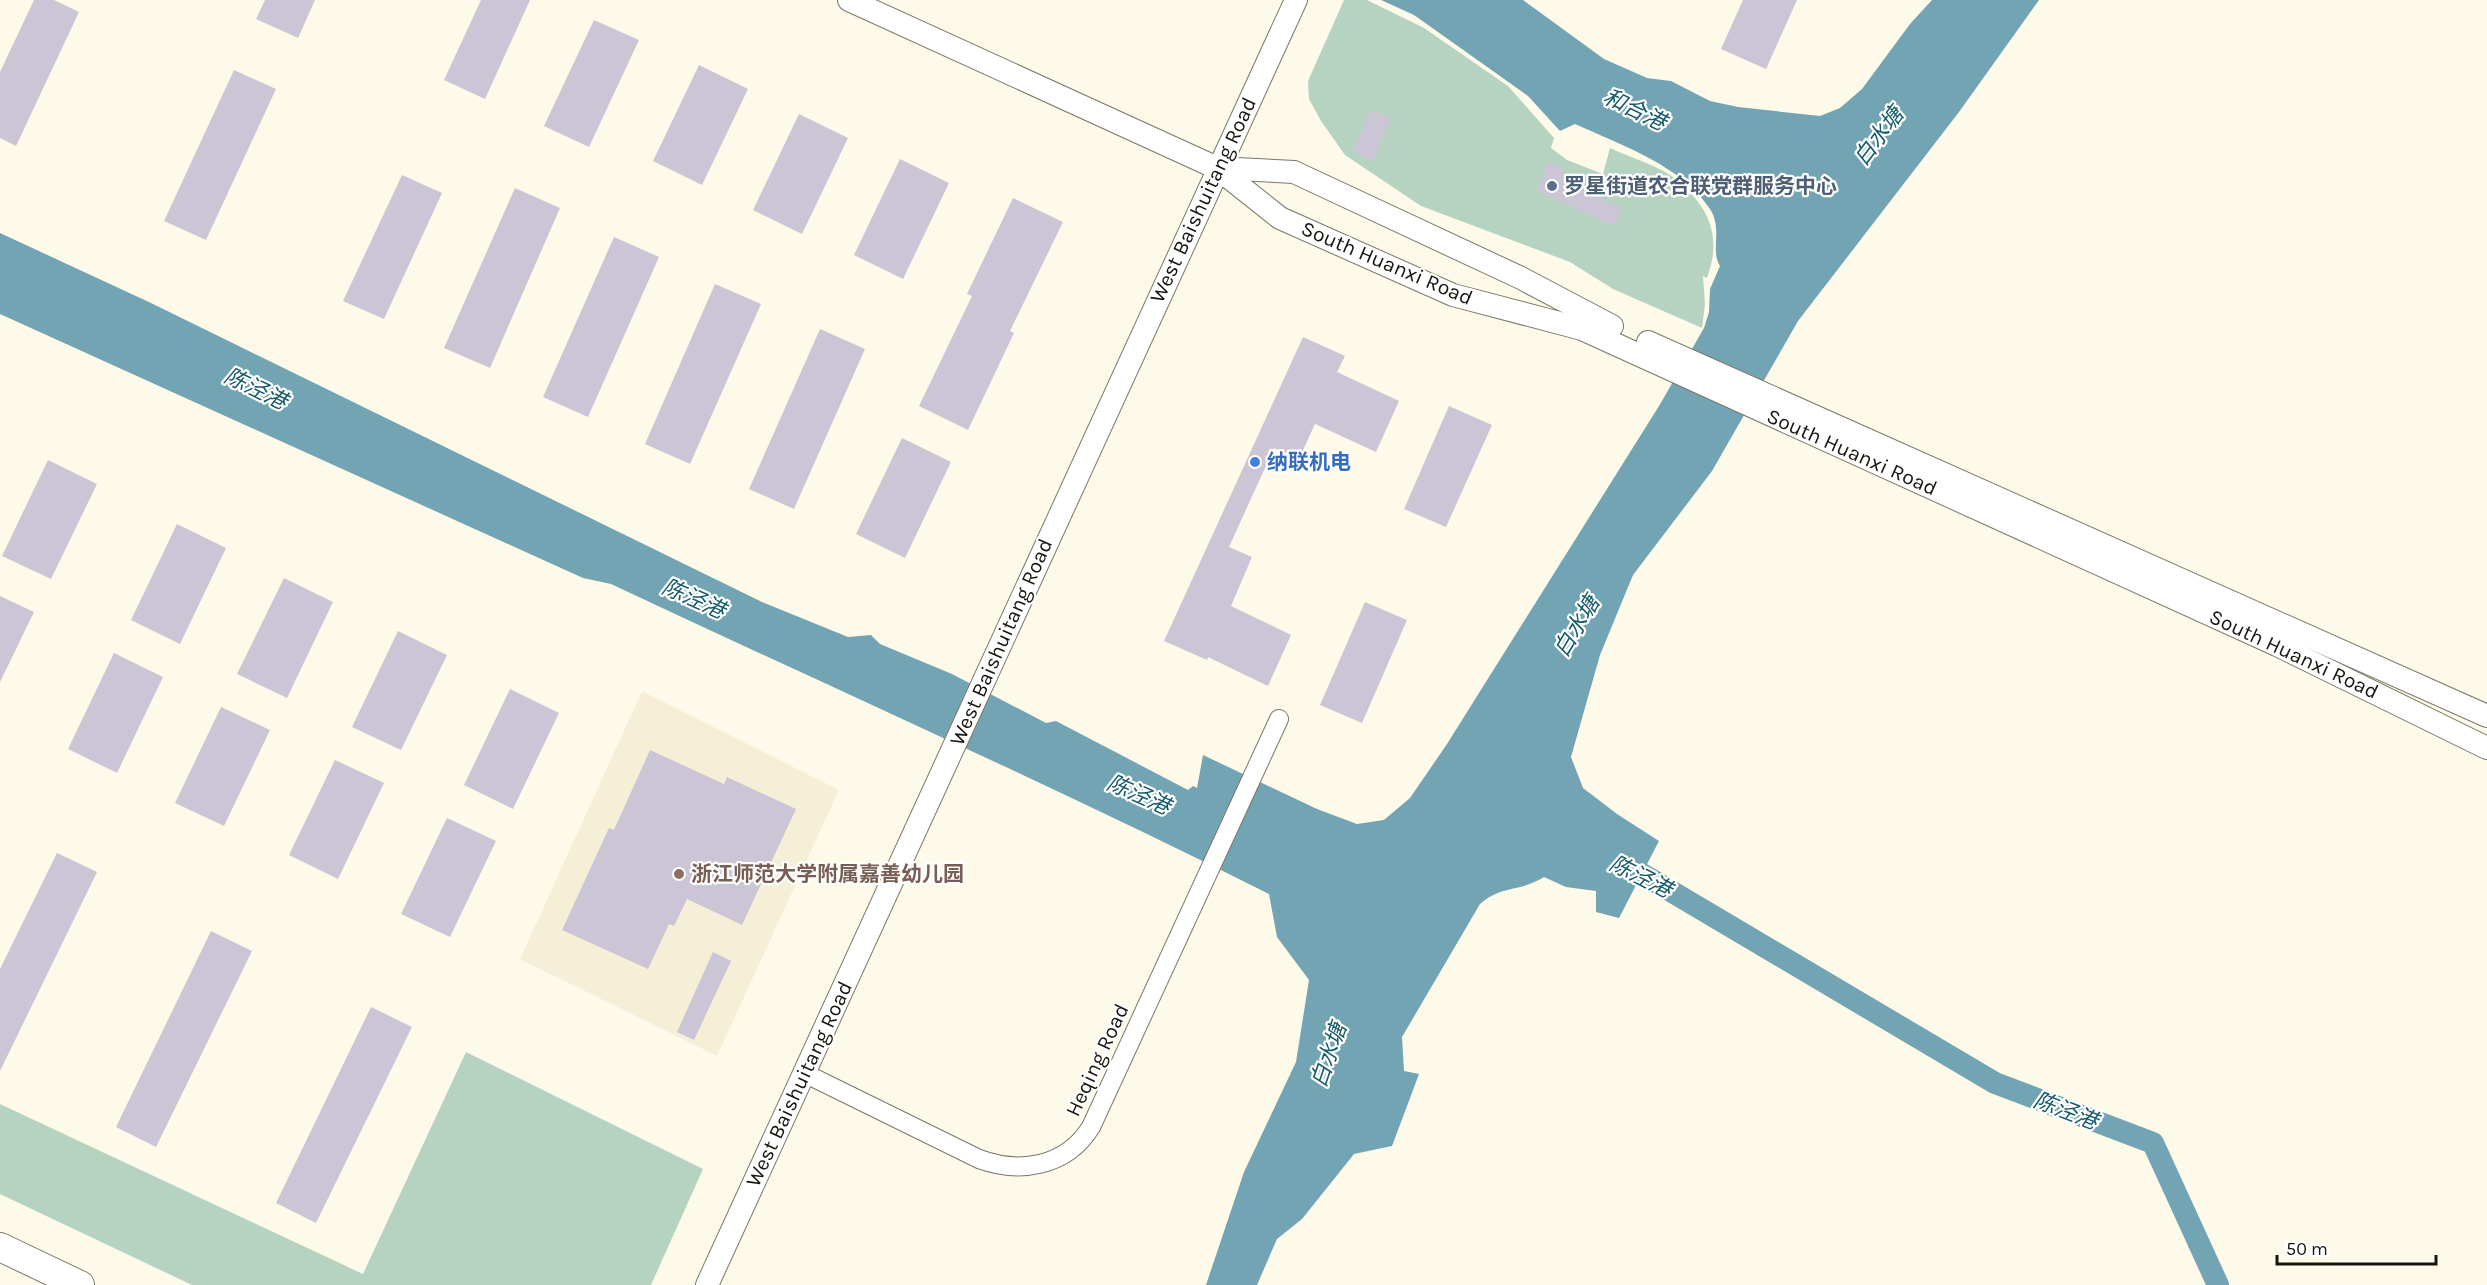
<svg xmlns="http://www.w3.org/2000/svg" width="2487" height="1285" font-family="Karla,'Noto Sans SC',sans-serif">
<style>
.built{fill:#f6efd7}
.green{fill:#b6d2c1}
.water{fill:#72a4b3}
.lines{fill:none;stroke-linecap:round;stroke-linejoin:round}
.canal{stroke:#72a4b3;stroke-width:22}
.building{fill:#ccc5d5}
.minor-casing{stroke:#7a7768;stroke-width:20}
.tertiary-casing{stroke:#7a7768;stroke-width:24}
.primary-casing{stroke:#7a7768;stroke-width:30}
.minor{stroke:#fff;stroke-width:18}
.tertiary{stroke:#fff;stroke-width:22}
.primary{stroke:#fff;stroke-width:28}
.service-dot{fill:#5c6f8a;stroke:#fff;stroke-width:2}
.shop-dot{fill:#3f7fe0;stroke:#fff;stroke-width:2}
.education-dot{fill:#8d6e63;stroke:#fff;stroke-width:2}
.labels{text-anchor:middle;stroke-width:4.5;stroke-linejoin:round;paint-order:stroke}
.service-label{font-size:21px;font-weight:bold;fill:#4e5e75;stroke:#fff;text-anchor:start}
.street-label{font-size:21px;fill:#16150f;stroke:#fff}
.shop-label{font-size:21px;font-weight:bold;fill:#366cbe;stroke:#fff;text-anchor:start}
.education-label{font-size:21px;font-weight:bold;fill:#785e54;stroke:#fff;text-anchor:start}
.water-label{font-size:22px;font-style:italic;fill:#165a6a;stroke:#fff}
</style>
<rect width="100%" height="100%" fill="#fefae9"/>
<polygon class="built" points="642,691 839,790 717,1056 520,959"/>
<g class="green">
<path d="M1344,0H1367L1424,28L1508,86L1554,138L1551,148L1567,160L1603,174L1610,148C1629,157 1662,167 1677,180C1710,208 1722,237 1707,278L1703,276L1705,304L1702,328L1613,289L1570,262L1421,206L1345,155L1321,121L1309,99L1308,81Z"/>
<polygon points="466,1052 703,1169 651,1285 192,1285 0,1194 0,1104 363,1274"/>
</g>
<path class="water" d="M1381,0H1523L1604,59L1647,78L1671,81L1710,101L1738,107L1820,116L1840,108L1862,89L1910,24L1932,0H2039L1959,112L1798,321L1712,471L1633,575L1600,655L1571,757L1583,788L1617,814L1659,841L1619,918L1596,912V891L1566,887L1544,877C1520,892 1501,885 1480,904L1402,1037L1404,1071L1419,1074L1392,1146L1354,1154L1302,1219L1277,1239L1257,1285H1206L1244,1172L1296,1062L1309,980L1277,937L1269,894C1052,785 830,687 611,584L583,578L0,314V233L151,303L762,602L848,637L871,635L880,644L952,674L1046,723L1056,721L1188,790L1193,786L1197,788L1203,755L1317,809L1357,824L1384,820L1410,798L1447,744L1659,406L1704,328L1709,312L1710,289L1720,266C1710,251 1723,229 1710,209C1679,164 1623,146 1575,124L1560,131L1528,96L1414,15Z"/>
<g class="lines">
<polyline class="canal" points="1615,858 1995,1083 2153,1143 2218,1285"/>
</g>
<g class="building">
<polygon points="34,0 54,0 79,12 16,146 0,138 0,72"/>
<polygon points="265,0 315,0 298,38 256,19"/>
<polygon points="481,0 530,0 485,99 444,80"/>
<polygon points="1743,0 1797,0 1766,69 1721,49"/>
<polygon points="594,20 639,40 589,147 544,126"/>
<polygon points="699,65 748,89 702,185 653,161"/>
<polygon points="234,70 276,89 206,240 164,221"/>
<polygon points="1371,110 1391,118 1373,161 1353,152"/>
<polygon points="799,114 848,138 802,234 753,210"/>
<polygon points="900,159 949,183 903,279 854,255"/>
<polygon points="1548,162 1565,170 1561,180 1622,208 1614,226 1537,191"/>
<polygon points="402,175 442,193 384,319 343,301"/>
<polygon points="515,188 560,208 490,368 444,348"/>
<polygon points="1013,198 1063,222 1010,331 1014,333 968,430 919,406 972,296 967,294"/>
<polygon points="614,237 659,257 588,417 543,397"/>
<polygon points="715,284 761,304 690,464 645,444"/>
<polygon points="820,329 865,349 794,509 749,489"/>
<polygon points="1303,337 1345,356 1337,372 1399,401 1376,452 1315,424 1299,459 1274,448 1229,547 1252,557 1231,606 1291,635 1268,686 1208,657 1207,660 1164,641"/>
<polygon points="1449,406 1492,425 1446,527 1404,509"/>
<polygon points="902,438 951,462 905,558 856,534"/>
<polygon points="48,460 97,484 51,579 2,556"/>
<polygon points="177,524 226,548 180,644 131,620"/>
<polygon points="284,578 333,602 287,698 237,674"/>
<polygon points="0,596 34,612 0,682"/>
<polygon points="1365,602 1407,620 1362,723 1320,705"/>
<polygon points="398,631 447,655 401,750 352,727"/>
<polygon points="114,653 163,677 117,773 68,749"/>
<polygon points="510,689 559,713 513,809 464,785"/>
<polygon points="221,707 270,730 224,826 175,803"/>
<polygon points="650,750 724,784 727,777 796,809 742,925 687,899 674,926 669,924 648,969 562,930 609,828 614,830"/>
<polygon points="335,760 384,783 338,879 289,855"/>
<polygon points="447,818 496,841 450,937 401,914"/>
<polygon points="57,853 97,872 0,1071 0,969"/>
<polygon points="211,931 252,951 156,1147 116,1127"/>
<polygon points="713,952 731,961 694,1040 677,1032"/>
<polygon points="371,1007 412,1027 316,1223 276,1203"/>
</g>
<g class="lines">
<g class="minor-casing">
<path id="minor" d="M804,1073L979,1159C1020,1174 1066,1167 1091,1127L1279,719"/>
</g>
<g class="tertiary-casing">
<g id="tertiary">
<polyline points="849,0 1217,168 1280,218 1453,295 1582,329 2277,645 2487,748"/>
<polyline points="1217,168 1294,172 1521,278 1612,326"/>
<polyline points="1648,342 2487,716"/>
<polyline points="707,1285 1296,0"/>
</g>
</g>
<g class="primary-casing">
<polyline id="primary" points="0,1247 80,1285"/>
</g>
<use href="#minor" class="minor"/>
<use href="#tertiary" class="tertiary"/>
<use href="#primary" class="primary"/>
</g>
<circle class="service-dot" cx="1552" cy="186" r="6"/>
<circle class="shop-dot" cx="1255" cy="462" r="6"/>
<circle class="education-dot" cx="679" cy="874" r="6"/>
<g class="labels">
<g class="service-label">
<text x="1564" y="193">罗星街道农合联党群服务中心</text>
</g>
<g class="street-label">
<text transform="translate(1203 200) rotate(-65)" y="7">West Baishuitang Road</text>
<text transform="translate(1387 263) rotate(23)" y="7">South Huanxi Road</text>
<text transform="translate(1852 452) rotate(24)" y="7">South Huanxi Road</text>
<text transform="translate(1001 642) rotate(-66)" y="7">West Baishuitang Road</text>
<text transform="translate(2294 654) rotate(25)" y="7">South Huanxi Road</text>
<text transform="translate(1097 1060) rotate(-65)" y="7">Heqing Road</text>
<text transform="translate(799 1084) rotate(-65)" y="7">West Baishuitang Road</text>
</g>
<g class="shop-label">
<text x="1267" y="469">纳联机电</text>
</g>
<g class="education-label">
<text x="691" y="881">浙江师范大学附属嘉善幼儿园</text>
</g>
<g class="water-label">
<text transform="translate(1635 109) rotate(26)" y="8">和合港</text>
<text transform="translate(1878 136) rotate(-53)" y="8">白水塘</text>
<text transform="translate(256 388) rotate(26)" y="8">陈泾港</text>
<text transform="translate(694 598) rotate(24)" y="8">陈泾港</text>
<text transform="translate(1576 626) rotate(-59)" y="8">白水塘</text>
<text transform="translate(1139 794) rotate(24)" y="8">陈泾港</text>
<text transform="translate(1641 876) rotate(27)" y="8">陈泾港</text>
<text transform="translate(1328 1055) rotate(-71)" y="8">白水塘</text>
<text transform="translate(2066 1110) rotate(21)" y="8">陈泾港</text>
</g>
</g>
<path d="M2277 1255v9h159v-9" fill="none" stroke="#16150f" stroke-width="3"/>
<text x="2286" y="1255" font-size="18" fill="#16150f" stroke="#ffffff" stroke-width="4.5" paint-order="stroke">50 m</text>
</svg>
